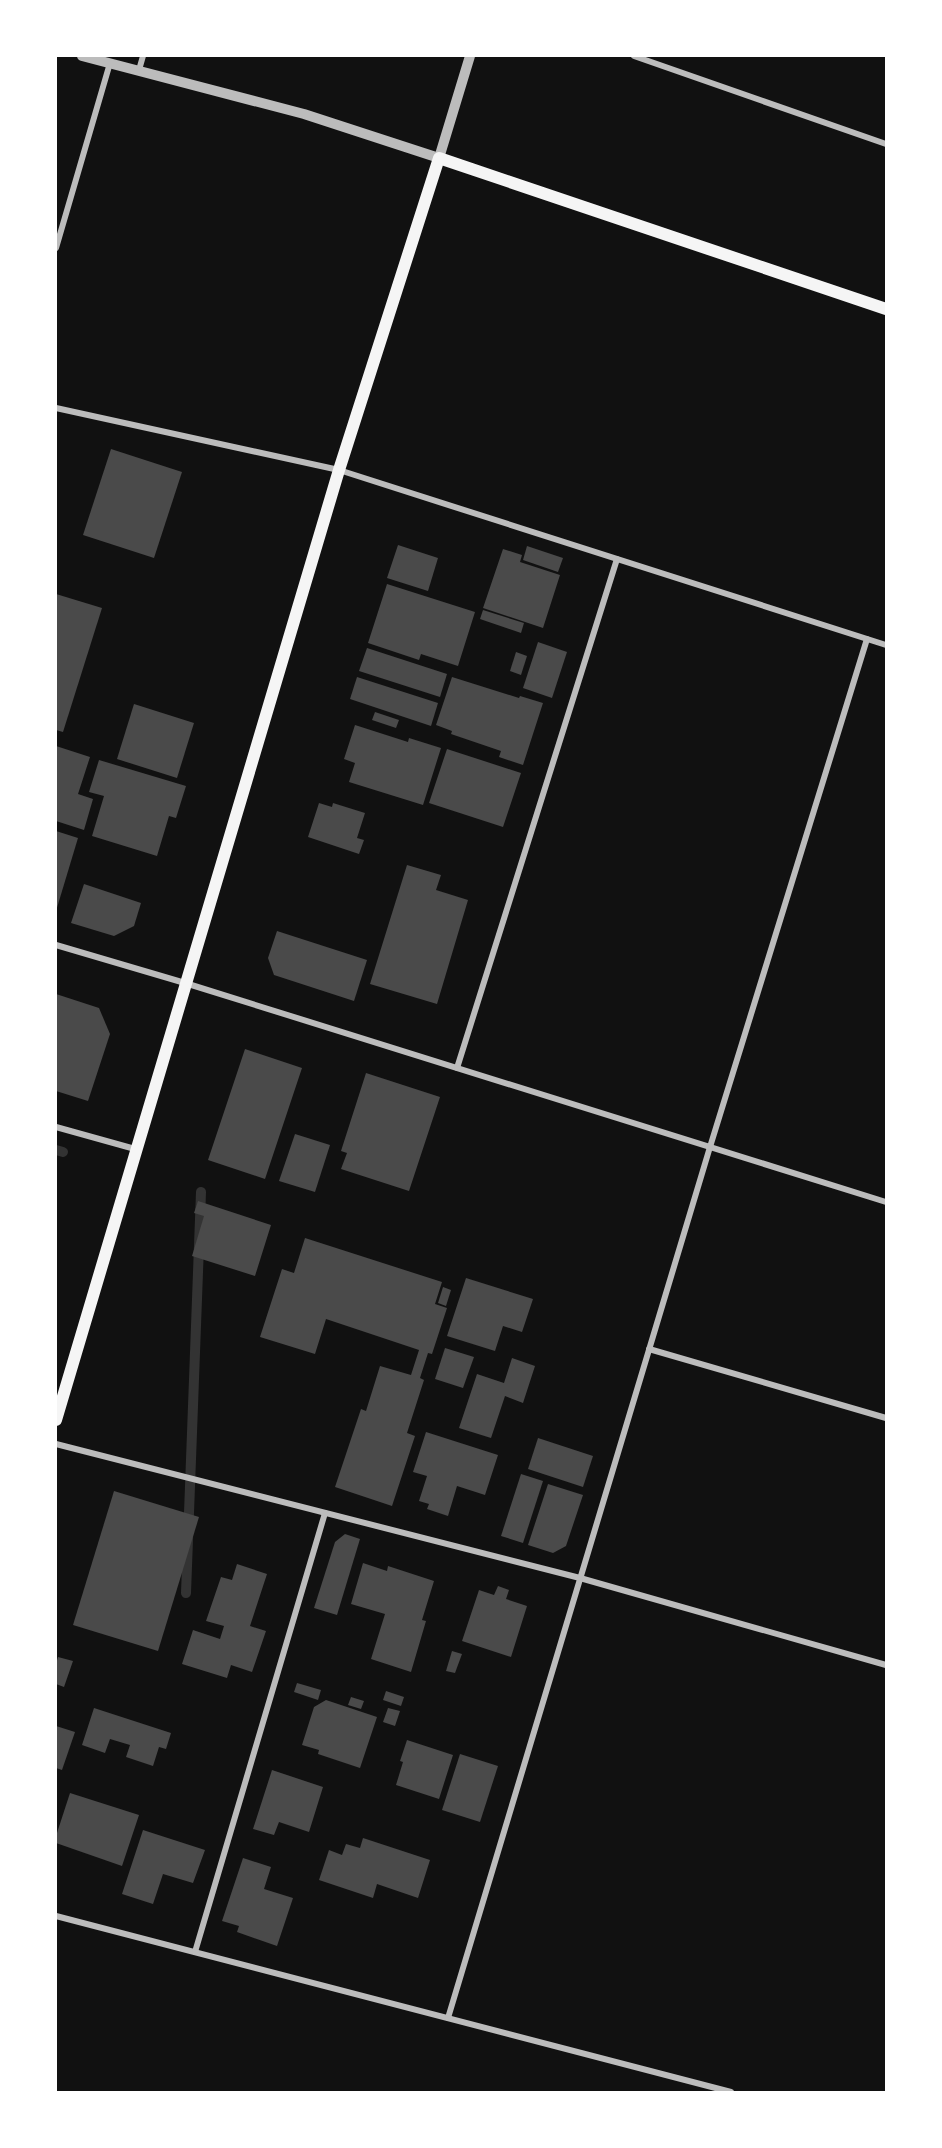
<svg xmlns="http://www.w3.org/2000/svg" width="942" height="2148" font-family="Ubuntu,sans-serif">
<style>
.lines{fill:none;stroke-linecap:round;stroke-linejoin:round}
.stream{stroke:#333;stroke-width:10}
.building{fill:#4a4a4a}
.minor{stroke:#bcbcbc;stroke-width:6}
.tertiary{stroke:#bcbcbc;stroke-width:10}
.secondary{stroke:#f5f5f5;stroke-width:12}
</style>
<rect width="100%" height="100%" fill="#111"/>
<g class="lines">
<g class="stream">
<polyline points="56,1150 63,1152"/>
<polyline points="186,1593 201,1192"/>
</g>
</g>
<g class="building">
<polygon points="111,449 182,472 154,558 83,535"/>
<polygon points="398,545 438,558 428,591 387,578"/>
<polygon points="527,546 563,558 558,572 523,560"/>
<polygon points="503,549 522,555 520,562 560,575 543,628 483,608"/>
<polygon points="387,584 475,612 458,666 421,654 419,660 368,643"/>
<polygon points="56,594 102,608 63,732 56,730"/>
<polygon points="483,610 524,623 521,633 480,619"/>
<polygon points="538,642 567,652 552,698 523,688"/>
<polygon points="367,648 447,674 440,697 359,671"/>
<polygon points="516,652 527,656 521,675 510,671"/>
<polygon points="357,677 438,703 431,726 350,699"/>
<polygon points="452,677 519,698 520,696 543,703 523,765 499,757 501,751 451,734 452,731 436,725"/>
<polygon points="134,704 194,723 177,778 117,759"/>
<polygon points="375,712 399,720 396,728 372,720"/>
<polygon points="355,725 408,742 409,738 441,748 423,805 349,782 355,763 344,759"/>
<polygon points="56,746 90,757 78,794 93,799 84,830 56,821"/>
<polygon points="447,749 521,773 503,827 429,803"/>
<polygon points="99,760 186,786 176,818 169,816 157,856 92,836 104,796 89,792"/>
<polygon points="319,803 332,807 333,803 365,813 357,838 364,840 359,854 308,837"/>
<polygon points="56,831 78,838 56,911"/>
<polygon points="407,865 441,875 436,890 468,900 437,1004 370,984"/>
<polygon points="84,884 141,903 134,926 114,936 71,923"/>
<polygon points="277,931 367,960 354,1001 274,975 268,958"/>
<polygon points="56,994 99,1008 110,1034 88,1101 56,1091"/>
<polygon points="245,1049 302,1068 265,1179 208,1160"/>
<polygon points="366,1073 440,1097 409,1191 341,1169 347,1153 341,1151"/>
<polygon points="295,1134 330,1145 315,1192 279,1181"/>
<polygon points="198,1201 271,1225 255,1276 192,1256 204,1216 194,1213"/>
<polygon points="305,1238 442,1282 435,1304 447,1308 432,1354 428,1353 420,1378 424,1380 407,1433 415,1436 392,1506 335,1487 361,1409 366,1411 380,1366 411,1375 419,1350 326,1319 315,1354 260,1337 282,1269 294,1273"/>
<polygon points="466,1278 533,1299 522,1332 503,1326 495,1351 447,1336"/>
<polygon points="443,1287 451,1290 446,1306 438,1303"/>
<polygon points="445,1348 474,1357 463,1388 435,1379"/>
<polygon points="512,1358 535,1366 523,1403 505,1396 491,1438 459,1428 477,1374 504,1383"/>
<polygon points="426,1432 498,1455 485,1495 457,1486 448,1516 427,1509 429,1504 419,1501 427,1476 413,1472"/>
<polygon points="538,1438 593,1456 583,1487 528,1469"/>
<polygon points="521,1474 543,1481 523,1543 501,1536"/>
<polygon points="548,1484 583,1495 566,1546 553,1553 528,1545"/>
<polygon points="114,1491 199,1517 158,1651 73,1625"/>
<polygon points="345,1534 360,1539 337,1615 314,1608 335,1542"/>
<polygon points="363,1563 387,1571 388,1566 434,1581 422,1620 426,1621 411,1672 371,1659 385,1614 351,1604"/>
<polygon points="237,1564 267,1574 250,1626 266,1631 252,1672 231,1665 227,1678 182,1664 193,1630 220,1639 224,1626 206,1621 221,1577 232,1580"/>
<polygon points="498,1586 509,1590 506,1599 527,1606 511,1657 462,1641 479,1590 494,1595"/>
<polygon points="452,1651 462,1654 455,1673 446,1671"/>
<polygon points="58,1657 73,1661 64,1687 56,1684 56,1664"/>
<polygon points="297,1683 321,1690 318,1700 294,1692"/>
<polygon points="386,1691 404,1697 401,1706 383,1700"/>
<polygon points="351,1697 364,1701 361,1709 348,1705"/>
<polygon points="326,1700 377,1717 360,1768 318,1754 319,1750 302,1745 314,1707"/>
<polygon points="94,1708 171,1733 166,1749 159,1747 153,1766 126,1757 130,1745 110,1739 105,1753 82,1745"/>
<polygon points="388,1708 400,1711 395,1726 383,1722"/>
<polygon points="56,1726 75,1732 62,1770 56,1768"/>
<polygon points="407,1740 453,1755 439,1799 396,1785 403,1762 400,1761"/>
<polygon points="460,1754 498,1766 480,1822 442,1810"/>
<polygon points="272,1770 323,1787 309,1832 279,1822 274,1835 253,1829"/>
<polygon points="70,1793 139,1815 122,1866 56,1843 56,1836"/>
<polygon points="143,1830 205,1850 193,1883 163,1874 153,1904 122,1894"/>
<polygon points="363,1838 430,1860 418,1898 377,1884 373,1898 319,1880 329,1850 342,1855 346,1844 360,1848"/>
<polygon points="243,1858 271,1867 264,1889 293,1898 277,1946 237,1932 239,1926 222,1921"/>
</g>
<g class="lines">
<g class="minor">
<polyline points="634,56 886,144"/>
<polyline points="139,70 143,56"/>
<polyline points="56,248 110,63"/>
<polyline points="56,408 339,470 886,645"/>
<polyline points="56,945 185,983 886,1202"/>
<polyline points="457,1068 617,559"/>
<polyline points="56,1127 135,1149"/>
<polyline points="649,1349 886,1418"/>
<polyline points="56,1444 580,1578 886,1665"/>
<polyline points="56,1916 731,2092"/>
<polyline points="195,1952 325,1513"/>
<polyline points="448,2018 710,1147 867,639"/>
</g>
<polyline class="tertiary" points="82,56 304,114 439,158 470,56"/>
<polyline class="secondary" points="56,1420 339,470 439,158 886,309"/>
</g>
<rect width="942" height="2148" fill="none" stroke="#ffffff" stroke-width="114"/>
</svg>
